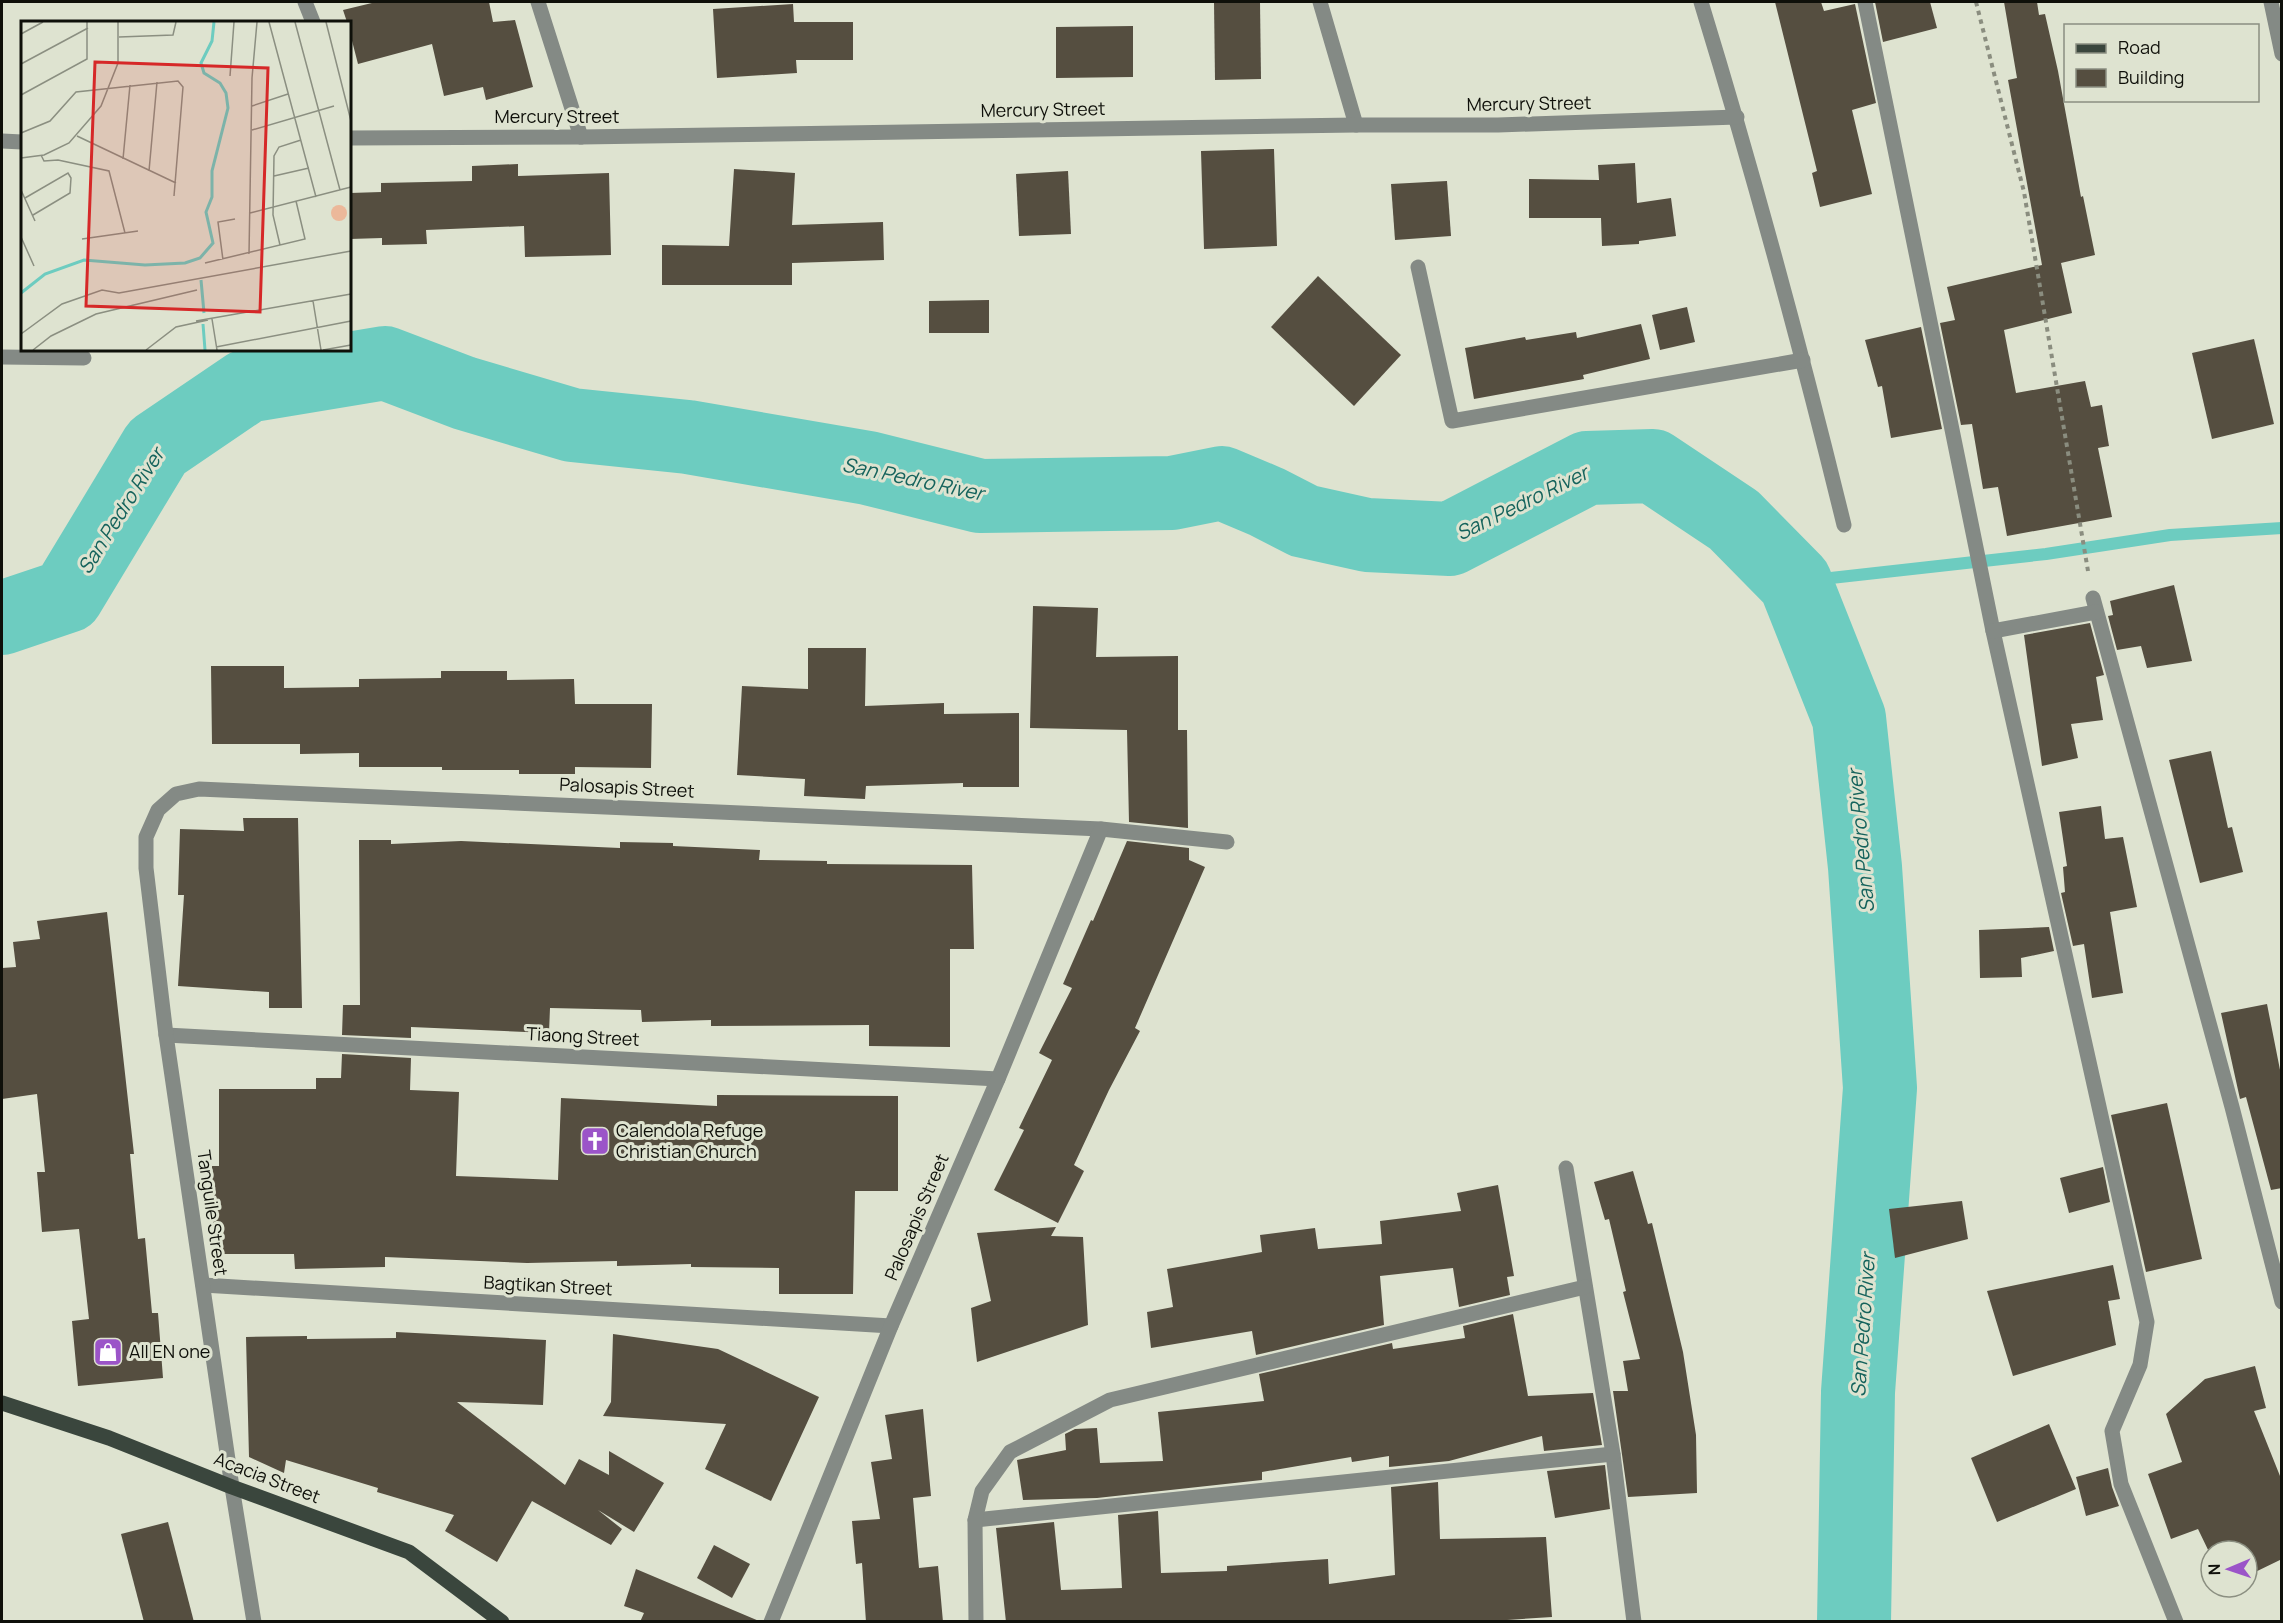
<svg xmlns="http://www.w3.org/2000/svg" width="2283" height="1623" font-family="Manrope,sans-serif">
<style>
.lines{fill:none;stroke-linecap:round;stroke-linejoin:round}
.stream{stroke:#6dccc0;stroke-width:12}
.river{stroke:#6dccc0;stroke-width:74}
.building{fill:#554e40}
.path{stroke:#8a8d7f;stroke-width:4;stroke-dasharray:4.5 4.5;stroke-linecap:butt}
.minor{stroke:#848a85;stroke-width:15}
.major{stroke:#3a463d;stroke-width:15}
.labels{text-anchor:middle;stroke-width:6;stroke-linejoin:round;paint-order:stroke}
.street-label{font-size:18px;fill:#0f100a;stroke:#dee3d0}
.poi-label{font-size:18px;fill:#0f100a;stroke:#dee3d0;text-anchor:start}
.water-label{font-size:20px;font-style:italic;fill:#15635c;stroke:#dee3d0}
.inset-river{fill:none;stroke:#6dccc0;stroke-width:3}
.inset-road{fill:none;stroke:#8b8f81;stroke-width:1.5}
.view{fill:#d62828;fill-opacity:0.15;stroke:#d62828;stroke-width:3}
.inset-edge{fill:none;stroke:#0f100a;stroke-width:3}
</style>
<rect width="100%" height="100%" fill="#dee3d0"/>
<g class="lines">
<polyline class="stream" points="1795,582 2046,554 2170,535 2282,528"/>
<polyline class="river" points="2,618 67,596 157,447 247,386 385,363 464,393 572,425 688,437 868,468 980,496 1172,493 1222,483 1267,502 1304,521 1367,535 1450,539 1587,468 1653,466 1734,520 1795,582 1849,718 1865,867 1880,1088 1858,1392 1854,1622"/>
</g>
<g class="building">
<polygon points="376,2 489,2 493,22 515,20 533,87 486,100 483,87 444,96 432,44 358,64 350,33 350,22 347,22 343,10"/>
<polygon points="1214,2 1260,2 1261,79 1215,80"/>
<polygon points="1775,2 1821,2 1824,11 1855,4 1876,103 1852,110 1872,194 1820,207 1812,173 1817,171"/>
<polygon points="1875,2 1930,2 1937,28 1883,42"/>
<polygon points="2004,2 2037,2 2039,15 2045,14 2058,71 2081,197 2083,196 2095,255 2061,263 2072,313 2004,330 2016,393 2085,381 2091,407 2102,405 2109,446 2098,448 2112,517 2007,536 1998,487 1983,489 1972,424 1961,425 1940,323 1955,320 1947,287 2042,265 2008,80 2017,78"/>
<polygon points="793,4 794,22 853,22 853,60 796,60 797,73 717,78 713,9"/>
<polygon points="1133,26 1133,77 1056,78 1056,27"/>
<polygon points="1274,149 1277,246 1204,249 1201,151"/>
<polygon points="1635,163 1637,203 1671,198 1676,236 1639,241 1639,244 1602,246 1601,218 1529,218 1529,179 1599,180 1598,165"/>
<polygon points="518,164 518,176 609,173 611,255 525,257 524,226 426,230 427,244 382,245 382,238 350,239 350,193 381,192 381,183 472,181 472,166"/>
<polygon points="734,169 795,173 792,225 883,222 884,260 792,263 792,285 662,285 662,245 729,246"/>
<polygon points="1068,171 1071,234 1019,236 1016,174"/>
<polygon points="1447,181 1451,236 1395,240 1391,184"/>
<polygon points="1318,276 1401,355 1354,406 1271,327"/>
<polygon points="989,300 989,333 929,333 929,301"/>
<polygon points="1687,307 1695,342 1660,350 1652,315"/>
<polygon points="1641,324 1650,359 1583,375 1584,379 1474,399 1465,348 1525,337 1526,340 1576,332 1577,338"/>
<polygon points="1921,327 1942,429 1891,438 1882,386 1878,387 1865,340"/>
<polygon points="2254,339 2274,424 2212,439 2192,353"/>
<polygon points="2174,585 2192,661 2147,668 2141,646 2117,650 2108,616 2113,615 2110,601"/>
<polygon points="1033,606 1098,608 1096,657 1178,656 1178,730 1187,730 1188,828 1129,822 1127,730 1030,728"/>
<polygon points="2090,623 2104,675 2096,677 2103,720 2071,724 2078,758 2042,766 2024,635"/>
<polygon points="808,648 866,648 865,706 944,703 944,714 1019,713 1019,787 963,787 963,783 866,786 865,799 804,796 805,779 737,775 742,686 808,689"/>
<polygon points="211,666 284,666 284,688 359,687 359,679 441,678 441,671 507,671 507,680 574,679 575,704 652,704 651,768 575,767 575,774 519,774 519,770 442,770 442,767 359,767 359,753 300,754 300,744 212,744"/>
<polygon points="2211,751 2228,828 2232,827 2243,872 2200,883 2169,760"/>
<polygon points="2101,806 2105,839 2123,837 2137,907 2110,912 2123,993 2092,998 2084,944 2073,946 2061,893 2065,892 2063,867 2067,866 2059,812"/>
<polygon points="243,818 298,818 302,1008 269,1008 269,992 178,986 184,895 178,895 180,829 244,831"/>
<polygon points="359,840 391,840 391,844 461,841 620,848 620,842 673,843 673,846 760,850 759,860 827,861 827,864 972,865 974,949 950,949 950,1047 869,1046 869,1025 711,1026 711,1020 642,1022 641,1010 550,1008 549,1033 411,1027 411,1038 342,1035 343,1005 360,1005"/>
<polygon points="1127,841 1189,848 1189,860 1205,867 1135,1028 1140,1031 1109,1090 1074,1165 1084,1171 1058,1223 994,1190 1024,1130 1019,1128 1052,1060 1039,1053 1072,988 1063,984 1091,920 1093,921"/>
<polygon points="107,912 134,1154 130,1154 138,1239 145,1238 152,1313 158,1313 163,1378 78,1386 72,1321 89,1319 79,1229 42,1232 37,1172 45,1172 37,1094 2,1099 2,968 16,967 13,942 40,939 37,921"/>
<polygon points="2049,927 2054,951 2021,958 2022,977 1980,978 1979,930"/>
<polygon points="2267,1004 2282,1080 2282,1188 2271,1190 2246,1097 2240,1099 2221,1013"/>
<polygon points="342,1054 411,1058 410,1090 459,1092 456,1176 558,1180 561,1098 717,1106 717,1095 898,1096 898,1191 855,1191 853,1294 779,1294 779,1268 691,1267 691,1264 617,1266 617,1261 527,1263 385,1257 385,1267 295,1269 294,1254 212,1254 212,1166 219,1166 219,1089 316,1089 316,1078 341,1078"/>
<polygon points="2167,1103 2202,1259 2146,1272 2111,1115"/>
<polygon points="2103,1167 2110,1202 2069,1213 2060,1178"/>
<polygon points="1633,1171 1648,1224 1652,1223 1683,1352 1696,1435 1697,1493 1628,1497 1613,1391 1628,1391 1623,1361 1640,1359 1623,1292 1626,1291 1609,1219 1605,1220 1594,1182"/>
<polygon points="1498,1185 1514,1276 1507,1277 1510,1295 1459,1307 1453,1268 1380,1276 1384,1325 1256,1355 1252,1331 1151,1348 1147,1312 1173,1307 1167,1269 1262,1252 1260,1235 1315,1228 1318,1249 1382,1244 1380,1221 1461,1211 1457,1193"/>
<polygon points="1962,1201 1968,1239 1895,1258 1889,1209"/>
<polygon points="1056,1227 1051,1236 1083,1237 1088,1325 977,1362 971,1308 991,1301 977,1233"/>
<polygon points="2113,1265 2120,1299 2108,1301 2116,1345 2013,1376 1987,1291"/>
<polygon points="1513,1314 1528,1396 1593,1393 1602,1445 1544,1451 1542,1436 1449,1461 1389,1467 1389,1456 1352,1462 1351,1457 1262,1472 1262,1480 1097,1498 1023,1500 1017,1460 1066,1450 1065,1434 1075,1429 1097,1428 1100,1463 1163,1461 1158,1412 1264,1401 1259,1374 1392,1343 1393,1349 1465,1338 1463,1326"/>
<polygon points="396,1332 546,1340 543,1405 457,1402 565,1485 579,1459 609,1475 609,1451 664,1483 634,1532 598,1510 622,1529 611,1545 532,1501 497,1562 445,1531 454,1515 377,1492 378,1488 286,1460 284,1473 249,1457 246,1337 307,1336 307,1339 396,1338"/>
<polygon points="613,1334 718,1349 819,1397 771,1501 705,1469 726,1424 603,1416 611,1402"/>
<polygon points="2255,1366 2266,1408 2254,1411 2282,1481 2282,1559 2247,1576 2247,1551 2211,1551 2211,1556 2198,1529 2171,1539 2148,1474 2182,1462 2166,1414 2205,1379"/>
<polygon points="923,1409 931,1496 913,1498 919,1568 938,1566 943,1622 866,1622 862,1563 856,1564 852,1521 880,1519 871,1462 892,1459 885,1415"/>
<polygon points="2049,1424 2076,1489 1997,1522 1971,1458"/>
<polygon points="1605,1465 1610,1509 1555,1518 1547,1471"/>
<polygon points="2108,1468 2112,1487 2119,1506 2086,1516 2076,1477"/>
<polygon points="1438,1482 1440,1539 1546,1537 1552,1617 1477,1622 1006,1622 996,1528 1054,1522 1061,1590 1122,1588 1118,1515 1158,1511 1161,1573 1227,1571 1227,1566 1328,1559 1329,1584 1395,1575 1391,1487"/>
<polygon points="168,1522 194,1622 144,1622 121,1534"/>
<polygon points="714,1545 750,1564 732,1598 697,1578"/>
<polygon points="636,1569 759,1621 759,1622 640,1622 644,1613 624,1606"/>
</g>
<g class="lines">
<polyline class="path" points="1976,2 2024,192 2088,571"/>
<g class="minor">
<polyline points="305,2 313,22"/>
<polyline points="538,2 581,137"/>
<polyline points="1320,2 1356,125"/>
<path d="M1701,2C1754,175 1801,349 1844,525"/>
<polyline points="1865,2 1993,631 2147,1322 2140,1365 2112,1431 2121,1484 2176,1622"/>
<polyline points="2271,2 2282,54"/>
<polyline points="350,138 581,137 1356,125 1498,125 1737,117"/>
<polyline points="2,141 22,142"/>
<polyline points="1418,267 1452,421 1803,360"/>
<polyline points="2,357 84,358"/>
<polyline points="2093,598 2232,1107 2282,1302"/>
<polyline points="1993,631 2096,612"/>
<polyline points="166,1035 998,1079"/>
<polyline points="1566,1168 1613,1454 1634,1622"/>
<polyline points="203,1285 891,1326"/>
<polyline points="975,1520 1613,1454"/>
<polyline points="254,1622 232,1487 166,1035 146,868 146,837 158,810 176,794 199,789 1101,829 1227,842"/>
<polyline points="771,1622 891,1326 998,1079 1101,829"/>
<polyline points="976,1622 975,1520 982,1491 1010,1452 1110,1400 1585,1287"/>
</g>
<polyline class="major" points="2,1403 109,1438 232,1487 409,1552 502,1622"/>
</g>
<defs>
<g id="church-square" transform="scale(1.5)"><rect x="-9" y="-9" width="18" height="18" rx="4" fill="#9b54c8" stroke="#dee3d0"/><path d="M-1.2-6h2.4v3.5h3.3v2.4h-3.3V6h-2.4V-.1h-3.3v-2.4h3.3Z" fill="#fff"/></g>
<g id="shop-square" transform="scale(1.5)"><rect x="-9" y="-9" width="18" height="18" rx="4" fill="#9b54c8" stroke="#dee3d0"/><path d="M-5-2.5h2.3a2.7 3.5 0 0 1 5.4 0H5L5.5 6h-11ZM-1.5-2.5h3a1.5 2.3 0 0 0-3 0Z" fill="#fff"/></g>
</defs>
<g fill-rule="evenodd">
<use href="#church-square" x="595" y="1141"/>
<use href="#shop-square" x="108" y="1352"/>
</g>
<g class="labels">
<g class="street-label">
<text transform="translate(1529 104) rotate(-1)" y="6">Mercury Street</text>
<text transform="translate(1043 110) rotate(-1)" y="6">Mercury Street</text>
<text x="557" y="123">Mercury Street</text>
<text transform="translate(627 788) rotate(3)" y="6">Palosapis Street</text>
<text transform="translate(583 1037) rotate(3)" y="6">Tiaong Street</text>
<text transform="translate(212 1213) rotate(82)" y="6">Tanguile Street</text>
<text transform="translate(917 1217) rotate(-67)" y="6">Palosapis Street</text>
<text transform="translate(548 1286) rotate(3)" y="6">Bagtikan Street</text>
<text transform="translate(267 1478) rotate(21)" y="6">Acacia Street</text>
</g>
<g class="poi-label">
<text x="616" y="1137">Calendola Refuge<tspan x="616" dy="21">Christian Church</tspan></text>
<text x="129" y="1358">All EN one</text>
</g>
<g class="water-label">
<text transform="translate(913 479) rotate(12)" y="7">San Pedro River</text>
<text transform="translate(1522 503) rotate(-26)" y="7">San Pedro River</text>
<text transform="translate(121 511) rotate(-58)" y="7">San Pedro River</text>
<text transform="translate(1861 841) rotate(-95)" y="7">San Pedro River</text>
<text transform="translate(1863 1325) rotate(-86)" y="7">San Pedro River</text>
</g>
</g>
<g transform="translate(21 21)">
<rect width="330" height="330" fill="#dee3d0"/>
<path d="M310 192a8 8 0 1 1 16 0a8 8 0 1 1-16 0Z" fill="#ecb89a"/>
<path class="inset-river" d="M180,259L183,292M0,272L24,253L63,239L124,244L164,242L179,237L192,222L185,191L191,176V150L207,87L205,72L199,62L183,52L180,42L191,20L193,1M182,303L184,329"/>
<path class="inset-road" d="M248,1L295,176M274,1L319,169M305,1L330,100M0,13L22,1M98,16L152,14L155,1M0,43L67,7M209,55L213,1M0,74L66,38V1M231,85L267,73M231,109L313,85M0,112L29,100L55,71L157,60L162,66L153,175M56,115L155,162M20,134L23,140L37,139L88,150L104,212M0,137L23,134L48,122L80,85L97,42V1M102,138L109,64M128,150L136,61M253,155L288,147M0,169L14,200M4,177L47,152L50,157L49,172L12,194M229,192L330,166M0,216L13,245M61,218L117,210M259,224L252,194L253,135L258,126L280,119M228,233L231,57L236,1M202,239L197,201L214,198M184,242L284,218L275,180M292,280L300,329M191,298L196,329M175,300L330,273M0,313L41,283L81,269L98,272L330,230M195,326L330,300M12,329L30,315L75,293L176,269M125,329L155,306L187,299M302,329L330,324"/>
<path class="view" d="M74,41L247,47L239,291L65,285Z"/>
<rect width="330" height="330" class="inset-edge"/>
</g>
<rect width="2283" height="1623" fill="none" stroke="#0f100a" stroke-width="6"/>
<rect x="2064" y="24" width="195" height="78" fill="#dee3d0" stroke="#8b8f81" stroke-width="1.5"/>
<rect x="2076" y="44" width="30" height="9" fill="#3a463d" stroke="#8b8f81" stroke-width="1.5"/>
<text x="2118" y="54" font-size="18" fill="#0f100a">Road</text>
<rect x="2076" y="69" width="30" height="18" fill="#554e40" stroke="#8b8f81" stroke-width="1.5"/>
<text x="2118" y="84" font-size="18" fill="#0f100a">Building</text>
<g transform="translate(2229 1569) rotate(268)"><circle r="28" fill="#dee3d0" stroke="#8b8f81" stroke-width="1.5"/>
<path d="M0-4.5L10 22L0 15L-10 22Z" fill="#9b54c8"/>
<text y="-9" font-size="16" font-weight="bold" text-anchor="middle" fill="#0f100a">N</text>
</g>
</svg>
